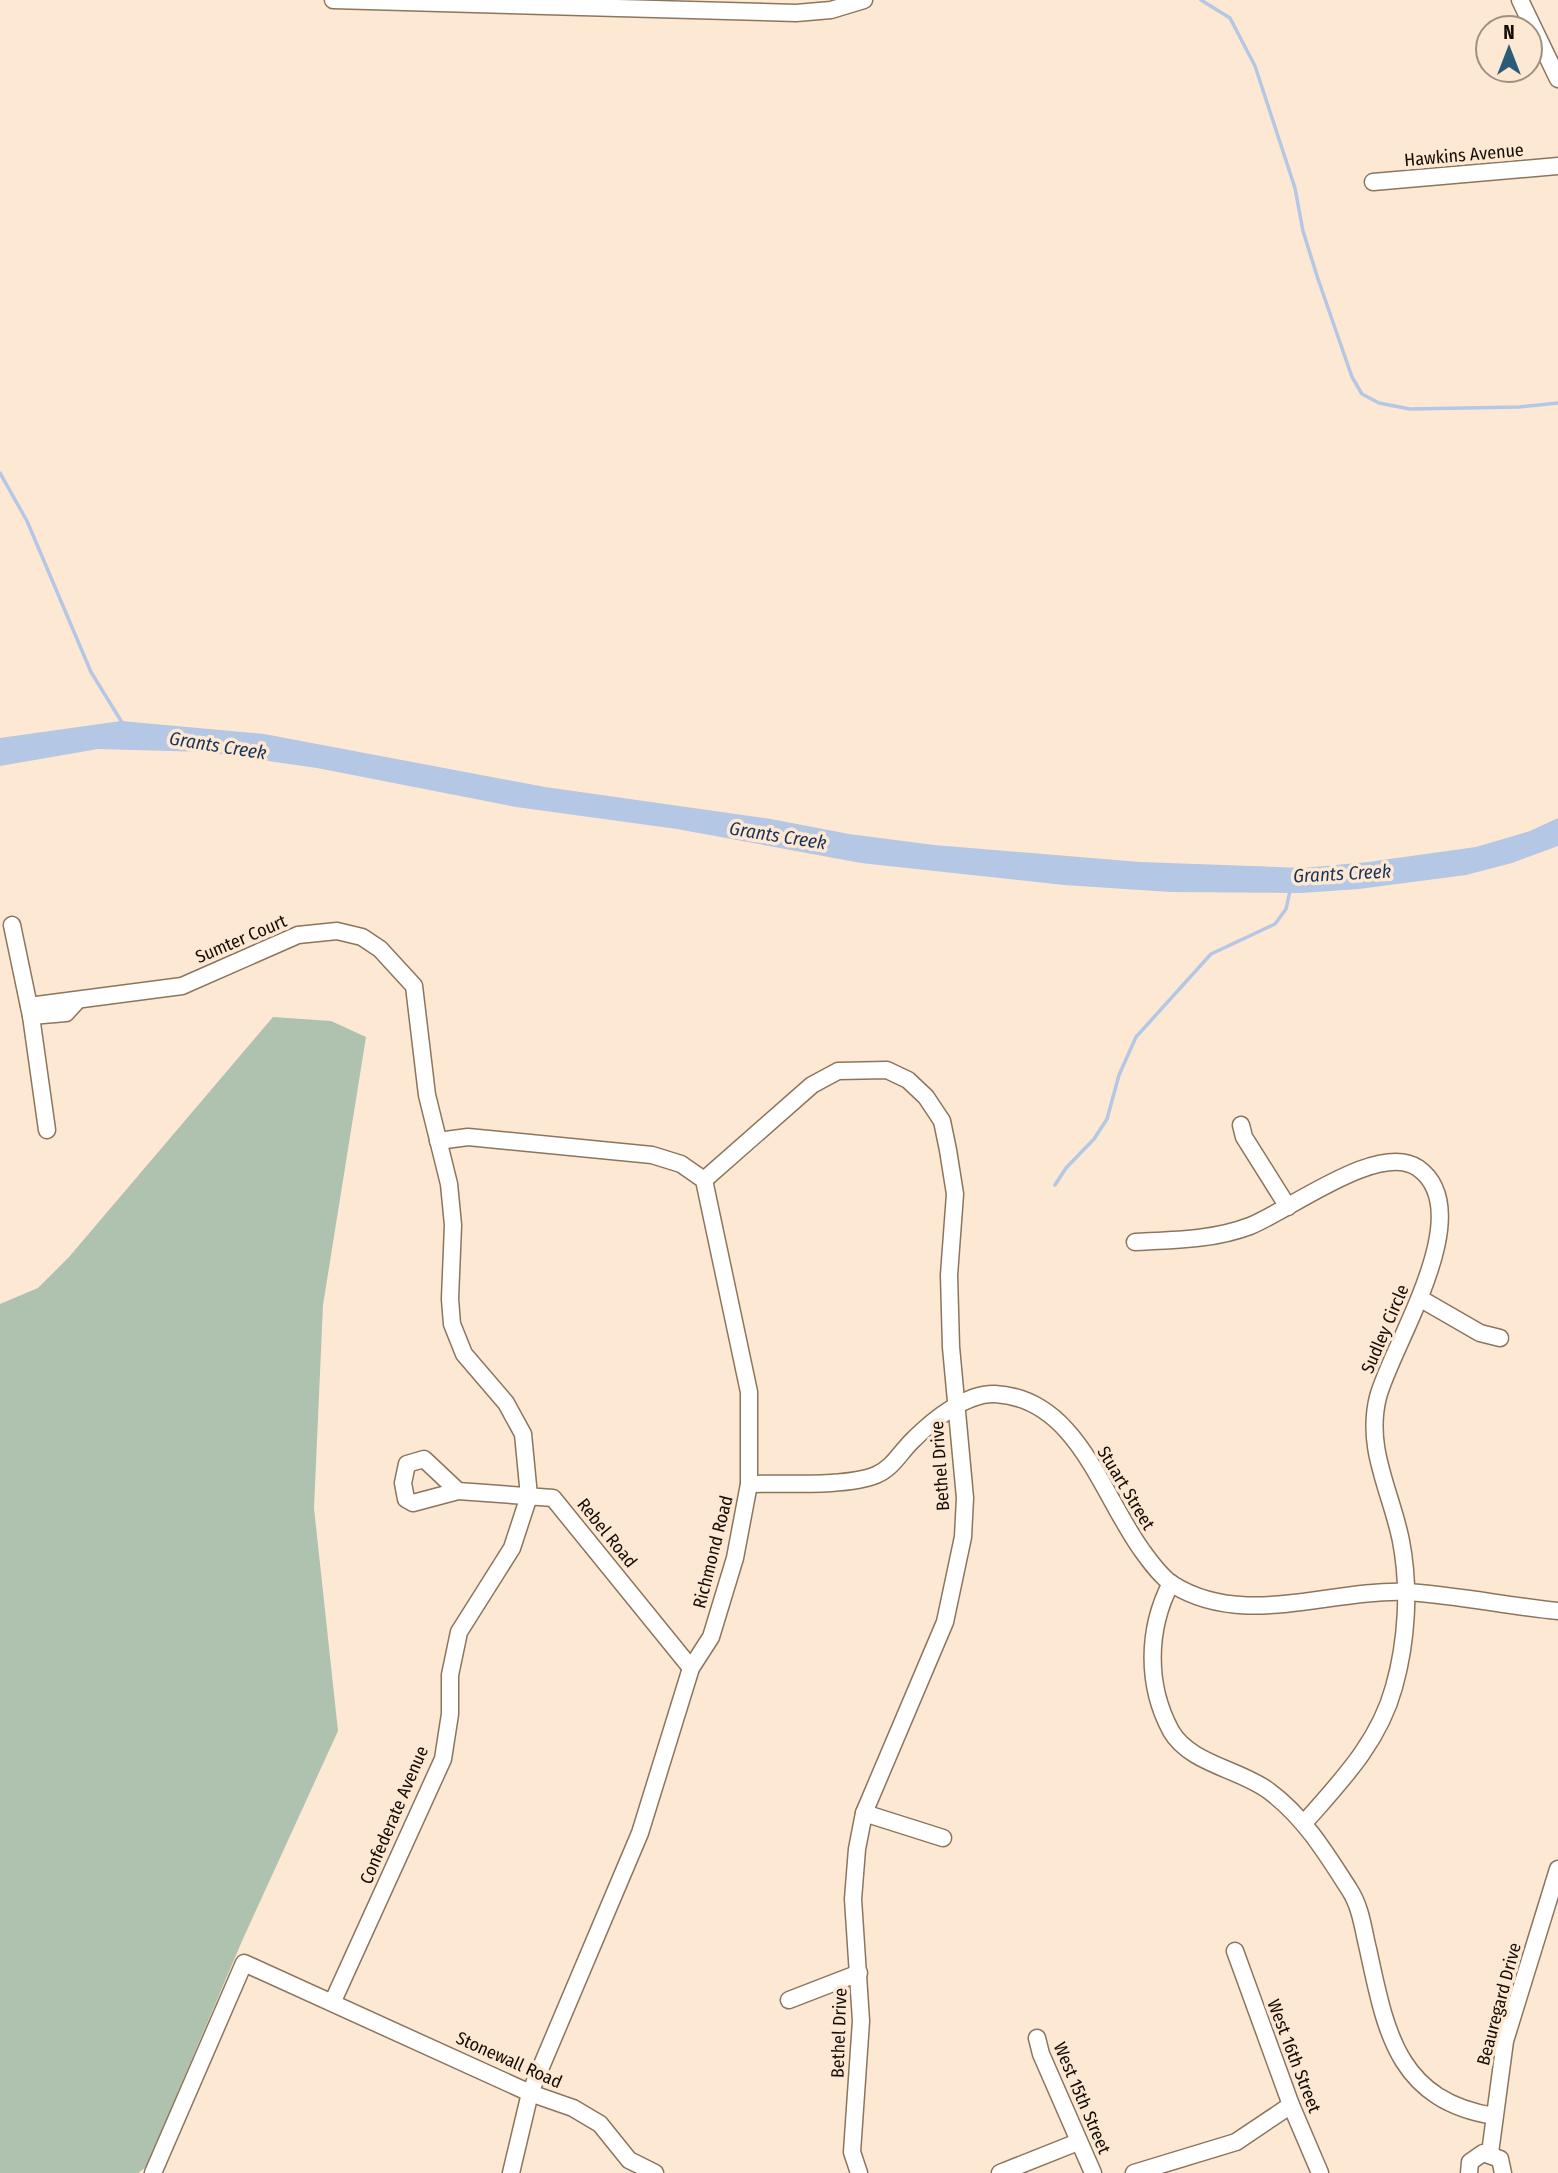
<svg xmlns="http://www.w3.org/2000/svg" width="1558" height="2173" font-family="'Fira Sans Condensed',sans-serif">
<style>
.green{fill:#afc2b0}
.water{fill:#b4c7e4}
.lines{fill:none;stroke-linecap:round;stroke-linejoin:round}
.stream{stroke:#b4c7e4;stroke-width:3.5}
.minor-casing{stroke:#8c755d;stroke-width:19}
.minor{stroke:#fff;stroke-width:16}
.labels{text-anchor:middle;stroke-width:7;stroke-linejoin:round;paint-order:stroke}
.street-label{font-size:18px;fill:#150d05;stroke:#fde8d3}
.water-label{font-size:19px;font-style:italic;fill:#19345a;stroke:#fde8d3}
</style>
<rect width="100%" height="100%" fill="#fde8d3"/>
<polygon class="green" points="273,1017 331,1021 366,1037 323,1305 314,1508 338,1731 242,1941 146,2167 138,2173 0,2173 0,1304 38,1288 69,1257"/>
<polygon class="water" points="121,721 264,734 545,787 771,819 849,834 934,845 1140,862 1303,868 1368,862 1476,847 1530,831 1558,818 1558,846 1512,863 1466,875 1359,889 1301,893 1171,892 1064,885 861,863 677,829 516,807 317,768 206,752 98,749 0,766 0,738"/>
<g class="lines">
<g class="stream">
<polyline points="1201,0 1230,18 1255,66 1295,188 1303,231 1318,279 1352,377 1362,394 1379,403 1410,409 1519,407 1558,403"/>
<polyline points="0,473 27,521 91,672 123,724"/>
<polyline points="1055,1185 1066,1168 1094,1139 1107,1119 1119,1075 1136,1037 1211,954 1275,924 1286,909 1290,891"/>
</g>
<g class="minor-casing">
<g id="minor">
<polyline points="333,0 796,13 831,10 864,0"/>
<polyline points="1520,0 1558,79"/>
<polyline points="1373,182 1558,166"/>
<polyline points="12,925 31,1016 47,1130"/>
<polyline points="29,1006 182,986 298,935 337,931 362,937 380,949 414,986 427,1095 449,1184 453,1225 450,1299 452,1324 464,1354 506,1403 523,1434 529,1496 512,1548 459,1632 450,1675 450,1714 443,1759 333,2001"/>
<polyline points="31,1016 66,1013 76,1002"/>
<polyline points="1241,1125 1244,1137 1288,1207"/>
<polyline points="438,1141 468,1137 652,1155 681,1164 704,1180 749,1392 749,1484 735,1558 711,1637 691,1668 640,1833 530,2093 511,2173"/>
<polyline points="704,1180 812,1085 838,1071 887,1070 908,1080 926,1097 942,1121 948,1150 955,1194 949,1275 951,1347 965,1498 963,1537 945,1622 864,1813 857,1849 853,1899 861,2021 852,2152 859,2173"/>
<path d="M1135,1242C1174,1240 1213,1240 1250,1226C1290,1210 1379,1141 1418,1168C1480,1212 1392,1344 1378,1397C1365,1449 1391,1491 1401,1541C1410,1588 1407,1641 1394,1687C1379,1742 1342,1780 1305,1822"/>
<polyline points="1421,1299 1480,1333 1500,1338"/>
<path d="M749,1484C781,1483 848,1487 876,1475C894,1467 900,1452 914,1439C933,1420 966,1393 995,1394C1076,1398 1101,1493 1141,1549C1149,1560 1160,1576 1172,1584C1243,1629 1329,1589 1406,1592C1457,1595 1507,1606 1558,1611"/>
<polyline points="458,1491 413,1503 406,1499 403,1483 407,1464 424,1459 458,1491 553,1498 691,1668"/>
<path d="M1171,1583C1147,1629 1146,1685 1171,1731C1190,1764 1240,1769 1269,1791C1304,1817 1326,1853 1349,1889C1361,1907 1363,1929 1368,1949C1386,2032 1397,2100 1494,2116"/>
<polyline points="864,1813 943,1838"/>
<polyline points="1235,1951 1291,2105 1320,2173"/>
<polyline points="789,2000 859,1973"/>
<polyline points="1037,2038 1041,2054 1093,2173"/>
<polyline points="1490,2153 1505,2041 1558,1869"/>
<polyline points="153,2173 244,1963 530,2093 573,2108 600,2124 629,2160 655,2173"/>
<polyline points="1000,2173 1078,2142"/>
<polyline points="1134,2173 1236,2142 1291,2105"/>
<polyline points="1469,2173 1470,2162 1483,2153 1500,2159 1503,2173"/>
</g>
</g>
<use href="#minor" class="minor"/>
</g>
<g class="labels">
<g class="street-label">
<text transform="translate(1464 155) rotate(-5)" y="6">Hawkins Avenue</text>
<text transform="translate(241 939) rotate(-23)" y="6">Sumter Court</text>
<text transform="translate(1385 1329) rotate(-67)" y="6">Sudley Circle</text>
<text transform="translate(940 1466) rotate(-94)" y="6">Bethel Drive</text>
<text transform="translate(1126 1488) rotate(59)" y="6">Stuart Street</text>
<text transform="translate(607 1533) rotate(51)" y="6">Rebel Road</text>
<text transform="translate(713 1552) rotate(-76)" y="6">Richmond Road</text>
<text transform="translate(394 1815) rotate(-67)" y="6">Confederate Avenue</text>
<text transform="translate(1499 2004) rotate(-75)" y="6">Beauregard Drive</text>
<text transform="translate(839 2033) rotate(-88)" y="6">Bethel Drive</text>
<text transform="translate(1294 2056) rotate(69)" y="6">West 16th Street</text>
<text transform="translate(509 2060) rotate(24)" y="6">Stonewall Road</text>
<text transform="translate(1082 2098) rotate(67)" y="6">West 15th Street</text>
</g>
<g class="water-label">
<text transform="translate(218 745) rotate(9)" y="7">Grants Creek</text>
<text transform="translate(778 835) rotate(9)" y="7">Grants Creek</text>
<text transform="translate(1342 873) rotate(-3)" y="7">Grants Creek</text>
</g>
</g>
<g transform="translate(1509 49)"><circle r="33" fill="#fde8d3" stroke="#a09081" stroke-width="2"/>
<path d="M0-5L12 26L0 18L-12 26Z" fill="#2c5b7a"/>
<text y="-10" font-size="19" font-weight="bold" text-anchor="middle" fill="#150d05">N</text>
</g>
</svg>
